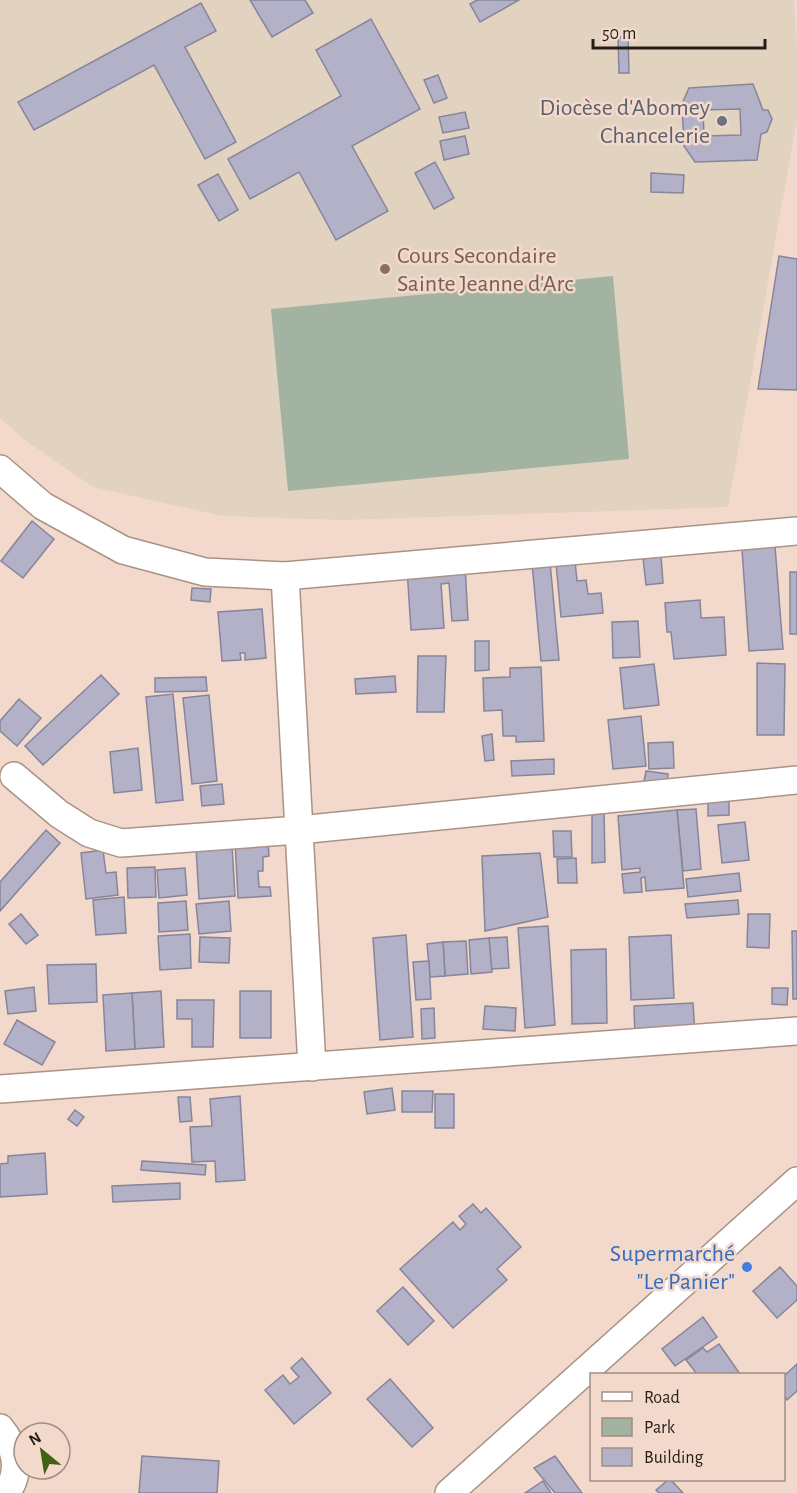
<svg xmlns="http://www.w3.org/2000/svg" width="797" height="1493" font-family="'Alegreya Sans',sans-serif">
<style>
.education{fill:#e2d2c0}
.green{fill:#a3b3a1}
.building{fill:#b3b1c8;stroke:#87859a;stroke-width:1.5;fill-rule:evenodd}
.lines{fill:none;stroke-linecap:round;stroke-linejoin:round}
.minor-casing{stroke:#a99286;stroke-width:30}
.minor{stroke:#fff;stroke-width:27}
.worship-dot{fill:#6b7280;stroke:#f2d9cc;stroke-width:2}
.education-dot{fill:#8d6e63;stroke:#f2d9cc;stroke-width:2}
.shop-dot{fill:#3f7fe0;stroke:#f2d9cc;stroke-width:2}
.labels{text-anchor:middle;stroke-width:5;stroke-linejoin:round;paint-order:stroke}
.worship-label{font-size:24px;fill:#5b616d;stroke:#f2d9cc;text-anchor:end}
.education-label{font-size:24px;fill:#785e54;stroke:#f2d9cc;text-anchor:start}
.shop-label{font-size:24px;fill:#366cbe;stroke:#f2d9cc;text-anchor:end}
</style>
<rect width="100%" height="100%" fill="#f2d9cc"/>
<polygon class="education" points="0,0 794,0 797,50 797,119 728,507 343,520 223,516 93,487 26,441 0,418"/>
<polygon class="green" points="613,276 629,459 288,491 271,309"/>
<g class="building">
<polygon points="250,0 305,0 313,13 272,37"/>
<polygon points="477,0 519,0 480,22 470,4"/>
<polygon points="201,3 216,31 185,47 236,142 205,159 154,65 34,130 18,102"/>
<polygon points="371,19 420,109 352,146 388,211 336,240 299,172 250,199 228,159 341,96 316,50"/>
<polygon points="628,36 629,73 619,73 618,37"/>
<polygon points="438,75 447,98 434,103 424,80"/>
<path d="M753,84L763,110H768L772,119L767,132L761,134L757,160L695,162L684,146L682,104L689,88ZM740,109L741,135L704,136L703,110Z"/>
<polygon points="465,112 469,128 443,133 439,117"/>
<polygon points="465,136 469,154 444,160 440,141"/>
<polygon points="435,162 454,198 434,209 415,173"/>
<polygon points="651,173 684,175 683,193 651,192"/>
<polygon points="218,174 238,210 219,221 198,185"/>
<polygon points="779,256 797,259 797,390 758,389"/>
<polygon points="32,521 54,539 23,578 1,561"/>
<polygon points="775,546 783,649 749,651 742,549"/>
<polygon points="661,556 663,583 646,585 643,558"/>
<polygon points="575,561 577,581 586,580 588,594 601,593 603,613 561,617 556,563"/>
<polygon points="550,562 559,660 541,661 532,563"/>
<polygon points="465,565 468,620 452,621 449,583 441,584 444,628 411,630 407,569"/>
<rect x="790" y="572" width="7" height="62"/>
<polygon points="192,588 211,589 210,602 191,600"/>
<polygon points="700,600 701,618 724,617 726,655 674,659 671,632 667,632 665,603"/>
<polygon points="262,609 266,658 245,660 245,653 240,653 241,660 222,661 218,612"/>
<polygon points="638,621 640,657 613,658 612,622"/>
<polygon points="475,641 489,641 489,670 475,671"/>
<polygon points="418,656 446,656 444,712 417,712"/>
<polygon points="757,663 785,664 784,735 757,735"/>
<polygon points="654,664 659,705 624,709 620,668"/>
<polygon points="541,667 544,741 516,742 516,736 503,736 502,710 484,711 483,678 510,677 510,668"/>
<polygon points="101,675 119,694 43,765 25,746"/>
<polygon points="395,676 396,692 356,694 355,679"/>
<polygon points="206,677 207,691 155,692 155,678"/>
<polygon points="173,694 183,800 156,803 146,697"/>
<polygon points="209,695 217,781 192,784 183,698"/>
<polygon points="19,699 41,718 17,746 0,731 0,721"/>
<polygon points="641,716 646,766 613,769 608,720"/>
<polygon points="492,734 494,760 485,761 482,736"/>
<polygon points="673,742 674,768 649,769 648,743"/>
<polygon points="138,748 142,790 114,793 110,752"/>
<polygon points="554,759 554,774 512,776 511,761"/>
<polygon points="646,771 668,774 667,784 644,781"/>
<polygon points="222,784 224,804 202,806 200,786"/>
<polygon points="729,799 729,815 708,816 708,800"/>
<polygon points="696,809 701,869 683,871 677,810"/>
<polygon points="677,810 684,888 646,891 645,877 641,878 642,892 624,893 622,874 640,872 640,868 622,870 618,816"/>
<polygon points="592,811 604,811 605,862 592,863"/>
<polygon points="745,822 749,860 722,863 718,825"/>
<polygon points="46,830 60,843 0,911 0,882"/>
<polygon points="553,831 571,831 572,857 554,857"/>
<polygon points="268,839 269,856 263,857 263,871 258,871 259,887 270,887 271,896 238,898 235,840"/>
<polygon points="232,845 235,896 199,899 196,847"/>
<polygon points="103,850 106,873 116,872 118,895 86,899 81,853"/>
<polygon points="540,853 548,917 485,931 482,856"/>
<polygon points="576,858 577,883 558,883 557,859"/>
<polygon points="155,867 156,897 128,898 127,868"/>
<polygon points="185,868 187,895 159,898 157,870"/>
<polygon points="739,873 741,891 688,897 686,879"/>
<polygon points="124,897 126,933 96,935 93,900"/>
<polygon points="738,900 739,914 687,918 685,904"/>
<polygon points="186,901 188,930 159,932 158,903"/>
<polygon points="229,901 231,931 199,934 196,904"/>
<polygon points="21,914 38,935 26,944 9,924"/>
<polygon points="748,914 770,914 769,948 747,947"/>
<polygon points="548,926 555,1025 525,1028 518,928"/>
<polygon points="792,931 797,931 797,999 793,999"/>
<polygon points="190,934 191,968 160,970 158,936"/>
<polygon points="406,935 413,1037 380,1040 373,938"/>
<polygon points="671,935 674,998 631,1000 629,937"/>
<polygon points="200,937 230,938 229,963 199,962"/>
<polygon points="507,937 509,968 491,969 489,938"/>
<polygon points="489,938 492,972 471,974 469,940"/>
<polygon points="466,941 468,974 445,976 443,942"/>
<polygon points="443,942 445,976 430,977 427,944"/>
<polygon points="606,949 607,1023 572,1024 571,950"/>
<polygon points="429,961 431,999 416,1000 413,962"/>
<polygon points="96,964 97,1002 49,1004 47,965"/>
<polygon points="34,987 36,1011 8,1014 5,991"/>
<polygon points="772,988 788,988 787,1005 772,1004"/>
<polygon points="161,991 164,1047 135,1049 132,993"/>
<rect x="240" y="991" width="31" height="47"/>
<polygon points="132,993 135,1049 106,1051 103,995"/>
<polygon points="177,1000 214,1000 213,1047 192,1047 192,1019 177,1019"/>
<polygon points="693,1003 695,1035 635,1037 634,1006"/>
<polygon points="485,1006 516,1008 515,1031 483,1029"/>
<polygon points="434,1008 435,1038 422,1039 421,1009"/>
<polygon points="17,1020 55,1042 42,1065 4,1044"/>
<polygon points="392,1088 395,1110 367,1114 364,1092"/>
<polygon points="402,1091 433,1091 432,1112 402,1112"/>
<rect x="435" y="1094" width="19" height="34"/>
<polygon points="240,1096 245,1180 216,1182 215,1161 192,1162 190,1127 212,1126 210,1099"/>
<polygon points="178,1097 190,1097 192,1121 180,1122"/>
<polygon points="75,1110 84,1117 77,1126 68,1119"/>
<polygon points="45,1153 47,1194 0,1197 0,1164 8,1163 8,1156"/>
<polygon points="142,1161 206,1165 205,1175 141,1170"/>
<polygon points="180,1183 180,1199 113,1202 112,1186"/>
<polygon points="473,1204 481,1213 486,1208 521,1247 497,1269 507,1280 453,1328 400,1269 453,1222 460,1230 466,1224 459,1216"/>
<polygon points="780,1267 797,1286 797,1300 777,1318 753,1291"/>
<polygon points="403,1287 434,1321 408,1345 377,1311"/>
<polygon points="703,1317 717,1337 675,1366 662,1349"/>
<polygon points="719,1344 740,1374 697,1374 686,1360 703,1348 707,1352"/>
<polygon points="302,1358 331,1393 294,1424 265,1390 283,1375 290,1384 299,1377 291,1368"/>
<polygon points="797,1364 797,1391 787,1400 784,1396 784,1376"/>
<polygon points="390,1379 433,1428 412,1447 367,1399"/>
<polygon points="142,1456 219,1461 217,1493 139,1493"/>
<polygon points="555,1456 582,1493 555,1493 534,1468"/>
<polygon points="668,1480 671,1480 683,1493 659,1493 656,1490"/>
<polygon points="543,1481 551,1493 525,1493"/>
</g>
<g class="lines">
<g class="minor-casing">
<g id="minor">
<polyline points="0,469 43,506 123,550 205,572 285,576 797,531"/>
<polyline points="285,576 312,1067"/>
<polyline points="14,776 59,814 89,833 121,843 299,830 797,780"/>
<polyline points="0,1089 797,1031"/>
<path d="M0,1428C16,1447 22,1472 6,1493"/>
<polyline points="449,1493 797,1181"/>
</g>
</g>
<use href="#minor" class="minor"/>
</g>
<circle class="worship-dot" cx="722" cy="121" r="6"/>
<circle class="education-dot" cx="385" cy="269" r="6"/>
<circle class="shop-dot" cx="747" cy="1267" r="6"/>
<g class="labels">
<g class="worship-label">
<text x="710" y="115">Diocèse d'Abomey<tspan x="710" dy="28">Chancelerie</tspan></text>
</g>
<g class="education-label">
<text x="397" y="263">Cours Secondaire<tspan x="397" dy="28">Sainte Jeanne d'Arc</tspan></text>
</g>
<g class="shop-label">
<text x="735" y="1261">Supermarché<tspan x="735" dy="28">"Le Panier"</tspan></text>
</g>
</g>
<rect x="590" y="1373" width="195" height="108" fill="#f2d9cc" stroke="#a08e84" stroke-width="1.5"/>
<rect x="602" y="1392" width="30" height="9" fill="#ffffff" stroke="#a08e84" stroke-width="1.5"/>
<text x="644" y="1403" font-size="18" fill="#261d18">Road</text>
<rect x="602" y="1418" width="30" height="18" fill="#a3b3a1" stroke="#a08e84" stroke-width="1.5"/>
<text x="644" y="1433" font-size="18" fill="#261d18">Park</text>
<rect x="602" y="1448" width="30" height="18" fill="#b3b1c8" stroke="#a08e84" stroke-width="1.5"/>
<text x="644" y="1463" font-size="18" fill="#261d18">Building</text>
<g transform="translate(42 1451) rotate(330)"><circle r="28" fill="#f2d9cc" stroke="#a08e84" stroke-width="1.5"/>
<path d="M0-4.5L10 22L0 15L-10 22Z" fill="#426114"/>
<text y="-9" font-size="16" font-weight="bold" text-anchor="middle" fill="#261d18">N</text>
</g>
<path d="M593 39v9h172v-9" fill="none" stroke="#261d18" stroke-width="3"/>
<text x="602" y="39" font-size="18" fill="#261d18" stroke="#f2d9cc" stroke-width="4.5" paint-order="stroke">50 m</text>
</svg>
